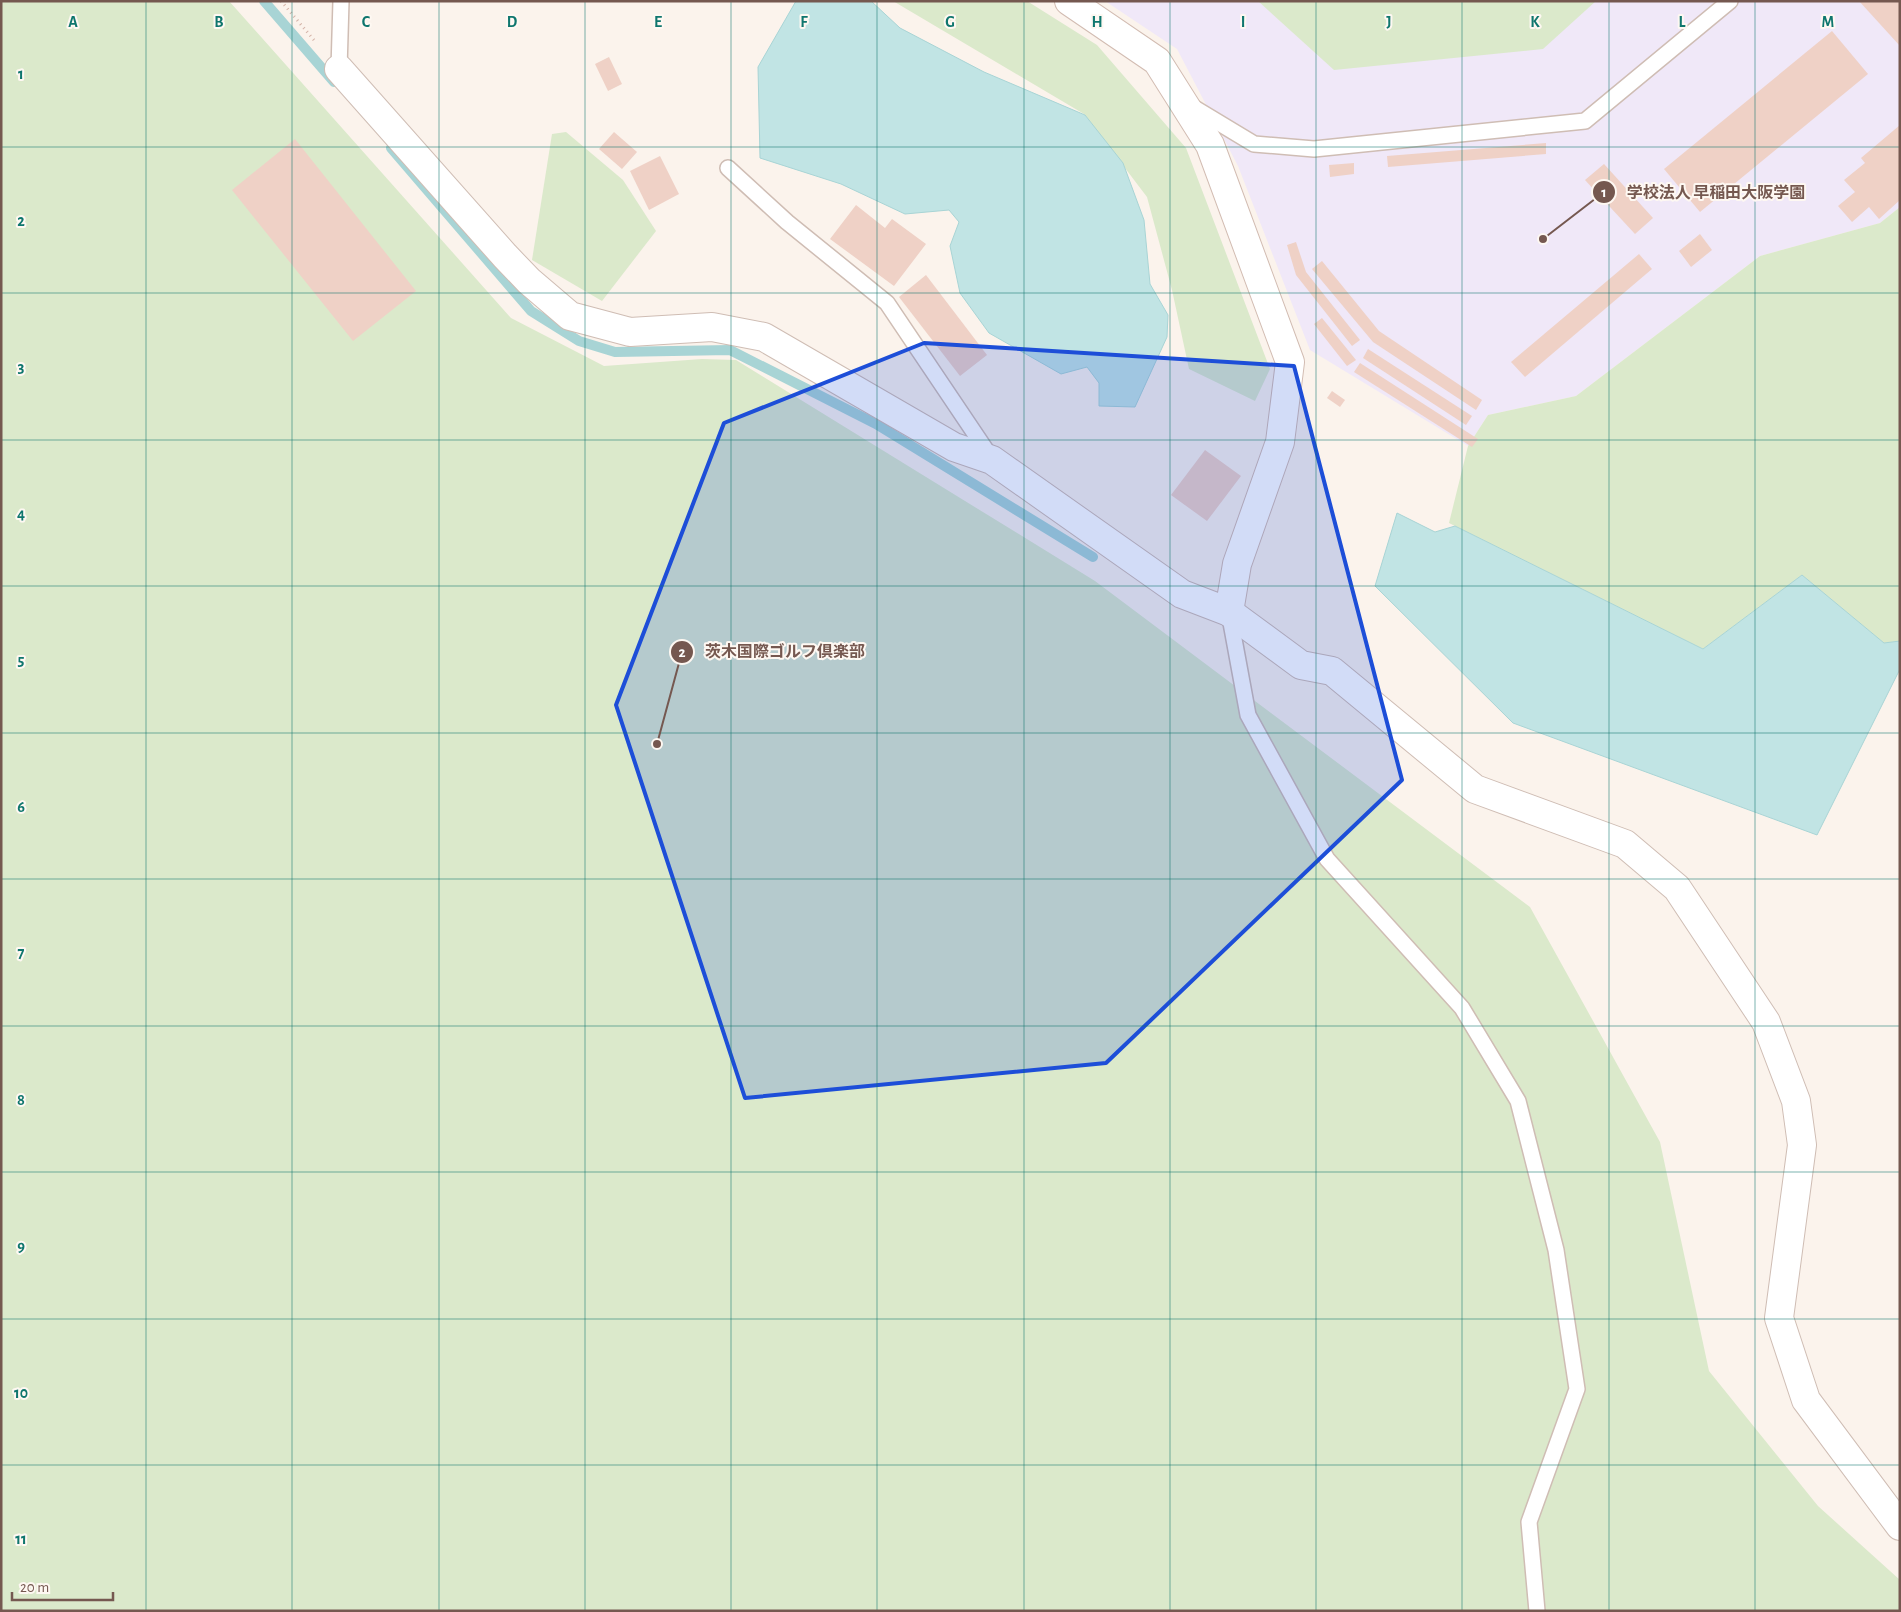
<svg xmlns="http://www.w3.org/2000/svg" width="1901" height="1612" font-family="'Alegreya Sans','Noto Sans JP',sans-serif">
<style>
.education{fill:#f0e8f8}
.green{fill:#dbe9cb}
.water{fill:#c1e4e4;stroke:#a8d4d5}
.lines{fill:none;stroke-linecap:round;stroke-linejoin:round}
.stream{stroke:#a8d4d5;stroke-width:10}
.building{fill:#efd1c6}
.lane-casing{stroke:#cfbdb4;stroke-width:18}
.street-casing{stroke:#cfbdb4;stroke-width:30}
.secondary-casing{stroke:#d2bcb2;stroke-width:30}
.path{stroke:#d4b3a8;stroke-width:3;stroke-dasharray:1 4;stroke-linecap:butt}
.lane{stroke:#fff;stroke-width:15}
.street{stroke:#fff;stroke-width:28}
.secondary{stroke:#fff;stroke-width:28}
.marked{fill:#1d4ed8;fill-opacity:0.2;stroke:#1d4ed8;stroke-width:4;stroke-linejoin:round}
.grid{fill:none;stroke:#0f766e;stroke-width:1;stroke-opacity:0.55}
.grid-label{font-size:16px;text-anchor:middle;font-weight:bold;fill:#0f766e;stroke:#fef8f2;stroke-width:4;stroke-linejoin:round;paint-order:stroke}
.leader{fill:none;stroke:#755850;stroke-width:2}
.callout-dot{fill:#755850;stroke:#fef8f2;stroke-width:2}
.mark-label{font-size:15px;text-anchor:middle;font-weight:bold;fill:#fff}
.callout-label{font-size:16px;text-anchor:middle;font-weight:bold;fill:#755850;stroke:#fef8f2;stroke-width:4;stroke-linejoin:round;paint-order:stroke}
</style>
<rect width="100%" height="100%" fill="#fbf3ec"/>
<polygon class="education" points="1105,1 1900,1 1900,207 1880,223 1760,256 1576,396 1488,415 1468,446 1310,350 1238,166 1177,49"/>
<g class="green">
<polygon points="1,1 229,1 511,318 604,366 702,359 736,360 1095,581 1530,907 1660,1142 1709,1371 1818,1506 1900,1580 1900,1611 1,1611"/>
<polygon points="893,1 1027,1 1097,45 1186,148 1270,369 1255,401 1189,369 1172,290 1147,197 1084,114"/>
<polygon points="1258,1 1596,1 1543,49 1334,70"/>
<polygon points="566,132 623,180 656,231 602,301 532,260 552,134"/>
<polygon points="1900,207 1900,641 1884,643 1802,575 1703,649 1449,523 1468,446 1488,415 1576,396 1760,256 1880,223"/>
</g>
<g class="water">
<polygon points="796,1 871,1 900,28 984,72 1085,115 1123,163 1144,220 1150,284 1168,315 1167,337 1135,407 1099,406 1099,383 1087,367 1061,374 989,333 960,293 950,246 959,222 949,210 905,214 841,184 760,158 758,67"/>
<polygon points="1397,513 1435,532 1455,526 1703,649 1802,575 1884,643 1900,641 1900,669 1817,835 1513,723 1375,586"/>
</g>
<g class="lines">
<g class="stream">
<polyline points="264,1 334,82"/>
<polyline points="391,148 531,311 579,341 615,352 730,350 876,424 1093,557"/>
</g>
</g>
<g class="building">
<polygon points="1859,1 1900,1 1900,46"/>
<polygon points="1832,31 1868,74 1700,212 1664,169"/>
<polygon points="609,57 622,84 608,91 595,64"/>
<polygon points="1900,125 1900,200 1879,219 1869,207 1852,222 1838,206 1855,192 1844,180 1865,163 1861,158"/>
<polygon points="614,132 637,152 622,169 599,149"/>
<polygon points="295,139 416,291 353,341 232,190"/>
<polygon points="1546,143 1546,154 1388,167 1387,156"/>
<polygon points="660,156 679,194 649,210 630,171"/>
<polygon points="1354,163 1354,174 1330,177 1329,165"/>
<polygon points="1604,164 1653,218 1635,234 1585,180"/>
<polygon points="856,205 885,228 892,219 926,244 894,286 830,239"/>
<polygon points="1700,234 1712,250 1691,267 1679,251"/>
<polygon points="1296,242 1306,272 1360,340 1352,346 1296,275 1287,245"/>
<polygon points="1639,254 1652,269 1525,377 1511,362"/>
<polygon points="1322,261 1379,331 1482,400 1476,410 1373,342 1312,269"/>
<polygon points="926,275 987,355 960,376 899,297"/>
<polygon points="1322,318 1356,360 1347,366 1314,324"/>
<polygon points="1368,349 1472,416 1466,425 1363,358"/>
<polygon points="1360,363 1478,439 1472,447 1354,372"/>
<polygon points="1332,391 1345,400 1340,407 1327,398"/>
<polygon points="1205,450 1241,476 1207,521 1171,495"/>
</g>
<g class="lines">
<g class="lane-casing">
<g id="lane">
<polyline points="339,69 341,1"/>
<polyline points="1191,106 1254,144 1314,149 1585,121 1730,1"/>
<polyline points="728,168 787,222 887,303 992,459"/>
<polyline points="1229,612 1248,715 1327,859 1462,1008 1518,1101 1556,1250 1577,1389 1529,1522 1537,1611"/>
</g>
</g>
<g class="street-casing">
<polyline id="street" points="339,69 505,256 529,281 570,316 630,332 712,327 764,337 954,447 992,460 1182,594 1229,612 1301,665 1332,671 1475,789 1625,844 1677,888 1766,1022 1796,1101 1802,1145 1779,1318 1806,1400 1900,1526"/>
</g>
<g class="secondary-casing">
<polyline id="secondary" points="1069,1 1157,61 1210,145 1290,362 1280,442 1237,564 1229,612"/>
</g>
<polyline class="path" points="281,1 314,40"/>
<use href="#lane" class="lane"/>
<use href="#street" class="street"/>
<use href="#secondary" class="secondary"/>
</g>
<path class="marked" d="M924,343L1294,366L1402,780L1106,1063L745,1098L616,705L724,423Z"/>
<path class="grid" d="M146,1V1611M292,1V1611M439,1V1611M585,1V1611M731,1V1611M877,1V1611M1024,1V1611M1170,1V1611M1316,1V1611M1462,1V1611M1609,1V1611M1755,1V1611M1,147H1900M1,293H1900M1,440H1900M1,586H1900M1,733H1900M1,879H1900M1,1026H1900M1,1172H1900M1,1319H1900M1,1465H1900"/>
<g class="grid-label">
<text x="73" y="27">A</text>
<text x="219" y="27">B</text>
<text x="366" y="27">C</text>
<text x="512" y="27">D</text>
<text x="658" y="27">E</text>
<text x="804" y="27">F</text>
<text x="950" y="27">G</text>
<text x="1097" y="27">H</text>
<text x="1243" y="27">I</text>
<text x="1389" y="27">J</text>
<text x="1535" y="27">K</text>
<text x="1682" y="27">L</text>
<text x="1828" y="27">M</text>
<text x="21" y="79">1</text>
<text x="21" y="226">2</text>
<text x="21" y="372">3</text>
<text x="21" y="519">4</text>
<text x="21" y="665">5</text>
<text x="21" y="812">6</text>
<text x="21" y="958">7</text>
<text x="21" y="1105">8</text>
<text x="21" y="1251">9</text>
<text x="21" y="1398">10</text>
<text x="21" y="1544">11</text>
</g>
<path class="leader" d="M1543 239L1604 192M657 744L682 652"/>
<g class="callout-dot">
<circle cx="1543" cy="239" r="5"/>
<circle cx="657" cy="744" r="5"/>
<circle cx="1604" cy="192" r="12"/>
<circle cx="682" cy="652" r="12"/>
</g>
<g class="mark-label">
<text x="1604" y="197">1</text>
<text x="682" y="657">2</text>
</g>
<g class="callout-label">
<text x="1716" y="198">学校法人 早稲田大阪学園</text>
<text x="785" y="657">茨木国際ゴルフ倶楽部</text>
</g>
<rect width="1901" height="1612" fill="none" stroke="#755850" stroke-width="5"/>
<path d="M12 1592v8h101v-8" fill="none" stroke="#755850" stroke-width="2.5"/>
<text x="20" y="1592" font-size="15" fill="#755850" stroke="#fef8f2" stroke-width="4" paint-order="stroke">20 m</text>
</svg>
